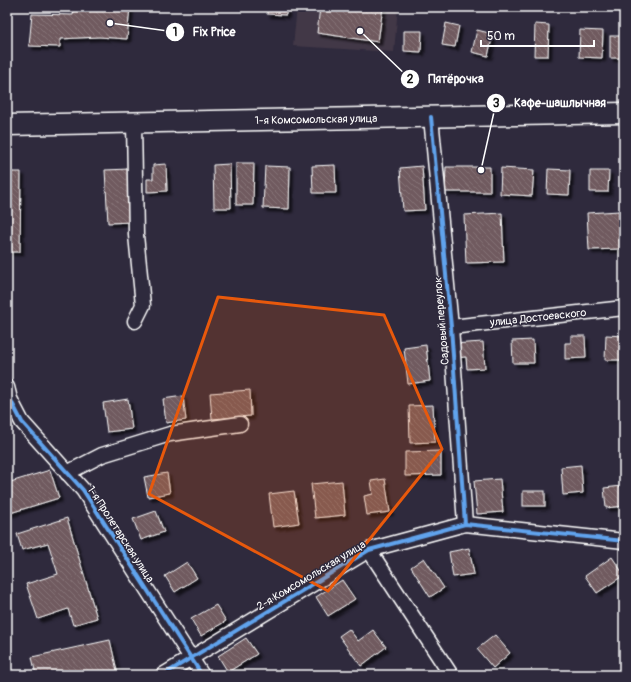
<svg xmlns="http://www.w3.org/2000/svg" width="631" height="682" font-family="Pangolin,sans-serif">
<style>
.built{fill:#423847}
.building{fill:url(#building-back-hatch);stroke:#fff;filter:url(#shadow)}
.lines{fill:none;stroke-linecap:round;stroke-linejoin:round}
.minor-casing{stroke:#fff;stroke-width:17}
.secondary-casing{stroke:#fff;stroke-width:23}
.minor{stroke:#2f2a3d;stroke-width:14}
.secondary{stroke:#2f2a3d;stroke-width:20}
.cycleway-casing{stroke:#2f2a3d;stroke-width:6}
.cycleway{stroke:#60a3ed;stroke-width:4}
.marked{fill:#e8590c;fill-opacity:0.2;stroke:#e8590c;stroke-width:3;stroke-linejoin:round}
.labels{text-anchor:middle;stroke-width:3;stroke-linejoin:round;paint-order:stroke}
.street-label{font-size:11px;fill:#fff;stroke:#2f2a3d}
.leader{fill:none;stroke:#fff;stroke-width:1.5}
.callout-dot{fill:#fff;stroke:#2f2a3d;stroke-width:1.5}
.mark-label{font-size:12px;text-anchor:middle;font-weight:bold;fill:#111}
.callout-label{font-size:12px;text-anchor:middle;font-weight:bold;fill:#fff;stroke:#2f2a3d;stroke-width:3;stroke-linejoin:round;paint-order:stroke}
</style>
<defs>
<pattern id="building-back-hatch" width="6" height="6" patternUnits="userSpaceOnUse"><rect width="6" height="6" fill="#6f5a5e"/><path d="M-1 5l2 2M0 0l6 6M5-1l2 2" fill="none" stroke="#857376"/></pattern>
<filter id="shadow"><feDropShadow dx="3.5" dy="3.5" stdDeviation="1" flood-color="#0009"/></filter>
</defs>
<rect width="100%" height="100%" fill="#2f2a3d"/>
<filter id="ink" filterUnits="userSpaceOnUse"><feTurbulence type="fractalNoise" baseFrequency=".025" numOctaves="2"/><feDisplacementMap in="SourceGraphic" scale="8" xChannelSelector="R" yChannelSelector="G"/><feConvolveMatrix kernelMatrix="1 2 1 2 8 2 1 2 1" color-interpolation-filters="sRGB"/></filter>
<g filter="url(#ink)">
<polygon class="built" points="297,7 398,7 394,52 293,46"/>
<g class="building">
<polygon points="74,7 130,7 127,39 99,37 60,39 60,47 29,46 32,14 73,15"/>
<polygon points="267,7 286,7 286,15 267,14"/>
<polygon points="320,7 383,7 378,42 317,33"/>
<polygon points="446,23 459,26 455,47 442,45"/>
<polygon points="535,24 549,25 548,56 534,56"/>
<polygon points="477,30 493,34 488,56 472,52"/>
<polygon points="580,30 603,31 602,58 579,57"/>
<polygon points="404,31 422,31 421,52 404,51"/>
<rect x="610" y="36" width="14" height="22"/>
<polygon points="236,163 254,163 253,205 236,205"/>
<polygon points="166,164 167,191 147,192 147,179 153,179 153,165"/>
<polygon points="230,164 231,208 214,208 213,165"/>
<polygon points="335,165 336,193 313,193 312,166"/>
<polygon points="265,166 290,167 289,209 263,208"/>
<polygon points="422,166 425,210 403,211 400,168"/>
<polygon points="446,167 490,167 490,192 445,192"/>
<polygon points="501,168 534,170 532,196 500,194"/>
<polygon points="130,169 133,222 108,223 105,170"/>
<polygon points="548,169 570,170 569,195 547,194"/>
<polygon points="590,171 609,171 608,192 590,192"/>
<polygon points="7,172 21,172 20,252 7,252"/>
<polygon points="619,211 620,249 589,250 587,213"/>
<polygon points="502,213 504,262 466,263 464,215"/>
<polygon points="606,335 624,336 624,360 605,360"/>
<polygon points="571,336 585,336 586,358 565,359 565,343 571,343"/>
<polygon points="533,340 534,363 513,363 512,341"/>
<polygon points="483,342 485,368 467,369 466,357 453,358 452,344"/>
<polygon points="426,345 430,381 408,384 404,348"/>
<polygon points="250,390 251,416 212,419 210,393"/>
<polygon points="183,396 186,420 166,423 163,399"/>
<polygon points="128,399 132,429 107,432 103,403"/>
<polygon points="433,405 435,442 410,443 409,406"/>
<polygon points="441,451 441,475 405,476 405,452"/>
<polygon points="581,465 583,493 563,495 561,467"/>
<polygon points="50,470 59,498 7,514 7,483"/>
<polygon points="167,473 170,493 148,497 144,477"/>
<polygon points="385,479 390,512 367,515 364,496 373,494 371,481"/>
<polygon points="500,479 503,512 477,514 474,481"/>
<polygon points="342,481 345,515 315,518 311,484"/>
<polygon points="622,486 624,506 606,508 604,488"/>
<polygon points="294,491 299,523 273,527 269,494"/>
<rect x="523" y="491" width="22" height="15"/>
<polygon points="156,511 164,532 141,540 133,519"/>
<polygon points="67,518 97,618 73,625 68,609 38,619 26,584 58,574 48,543 22,550 17,534"/>
<polygon points="469,548 474,574 453,577 449,552"/>
<polygon points="612,557 624,575 597,593 585,576"/>
<polygon points="424,558 444,588 430,597 411,567"/>
<polygon points="187,562 197,578 175,592 165,576"/>
<polygon points="342,580 355,599 328,616 316,597"/>
<polygon points="216,605 226,621 201,636 191,619"/>
<polygon points="349,629 358,641 373,630 386,647 361,666 339,636"/>
<polygon points="495,635 510,653 493,668 477,649"/>
<polygon points="246,638 257,654 228,672 218,656"/>
<polygon points="110,640 118,675 94,675 94,672 82,675 36,675 32,657"/>
</g>
<g class="lines">
<g class="minor-casing">
<g id="minor">
<polyline points="431,117 451,327 465,524"/>
<polyline points="134,123 136,235 143,305 135,321"/>
<polyline points="451,327 624,308"/>
<polyline points="7,387 10,399 22,422 83,490 202,675"/>
<polyline points="67,473 102,455 170,434 240,424"/>
<polyline points="369,550 451,675"/>
<polyline points="163,675 369,550 465,524 624,541"/>
</g>
</g>
<g class="secondary-casing">
<polyline id="secondary" points="7,125 624,113"/>
</g>
<use href="#minor" class="minor"/>
<use href="#secondary" class="secondary"/>
<g class="cycleway-casing">
<g id="cycleway">
<polyline points="431,117 451,327 465,524"/>
<polyline points="7,387 10,399 22,422 83,490 202,675"/>
<polyline points="163,675 369,550 465,524 624,541"/>
</g>
</g>
<use href="#cycleway" class="cycleway"/>
</g>
</g>
<path class="marked" d="M218,297L384,315L442,449L328,591L149,494Z"/>
<g class="labels">
<g class="street-label">
<text transform="translate(316 119) rotate(-1)" y="4">1-я Комсомольская улица</text>
<text transform="translate(538 317) rotate(-6)" y="4">улица Достоевского</text>
<text transform="translate(441 321) rotate(-95)" y="4">Садовый переулок</text>
<text transform="translate(121 534) rotate(57)" y="4">1-я Пролетарская улица</text>
<text transform="translate(311 575) rotate(-31)" y="4">2-я Комсомольская улица</text>
</g>
</g>
<path class="leader" d="M110 23L175 32M360 31L410 79M481 170L496 103"/>
<g class="callout-dot">
<circle cx="110" cy="23" r="4"/>
<circle cx="360" cy="31" r="4"/>
<circle cx="481" cy="170" r="4"/>
<circle cx="175" cy="32" r="10"/>
<circle cx="410" cy="79" r="10"/>
<circle cx="496" cy="103" r="10"/>
</g>
<g class="mark-label">
<text x="175" y="36">1</text>
<text x="410" y="83">2</text>
<text x="496" y="107">3</text>
</g>
<g class="callout-label">
<text x="214" y="36">Fix Price</text>
<text x="456" y="83">Пятёрочка</text>
<text x="560" y="107">Кафе-шашлычная</text>
</g>
<rect width="631" height="682" fill="none" stroke="#2f2a3d" stroke-width="24"/>
<rect x="12" y="12" width="607" height="658" fill="none" stroke="#fff" stroke-width="1.5" filter="url(#ink)"/>
<path d="M481 40v6h113v-6" fill="none" stroke="#ffffff" stroke-width="2"/>
<text x="487" y="40" font-size="12" fill="#ffffff" stroke="#2f2a3d" stroke-width="3" paint-order="stroke">50 m</text>
</svg>
